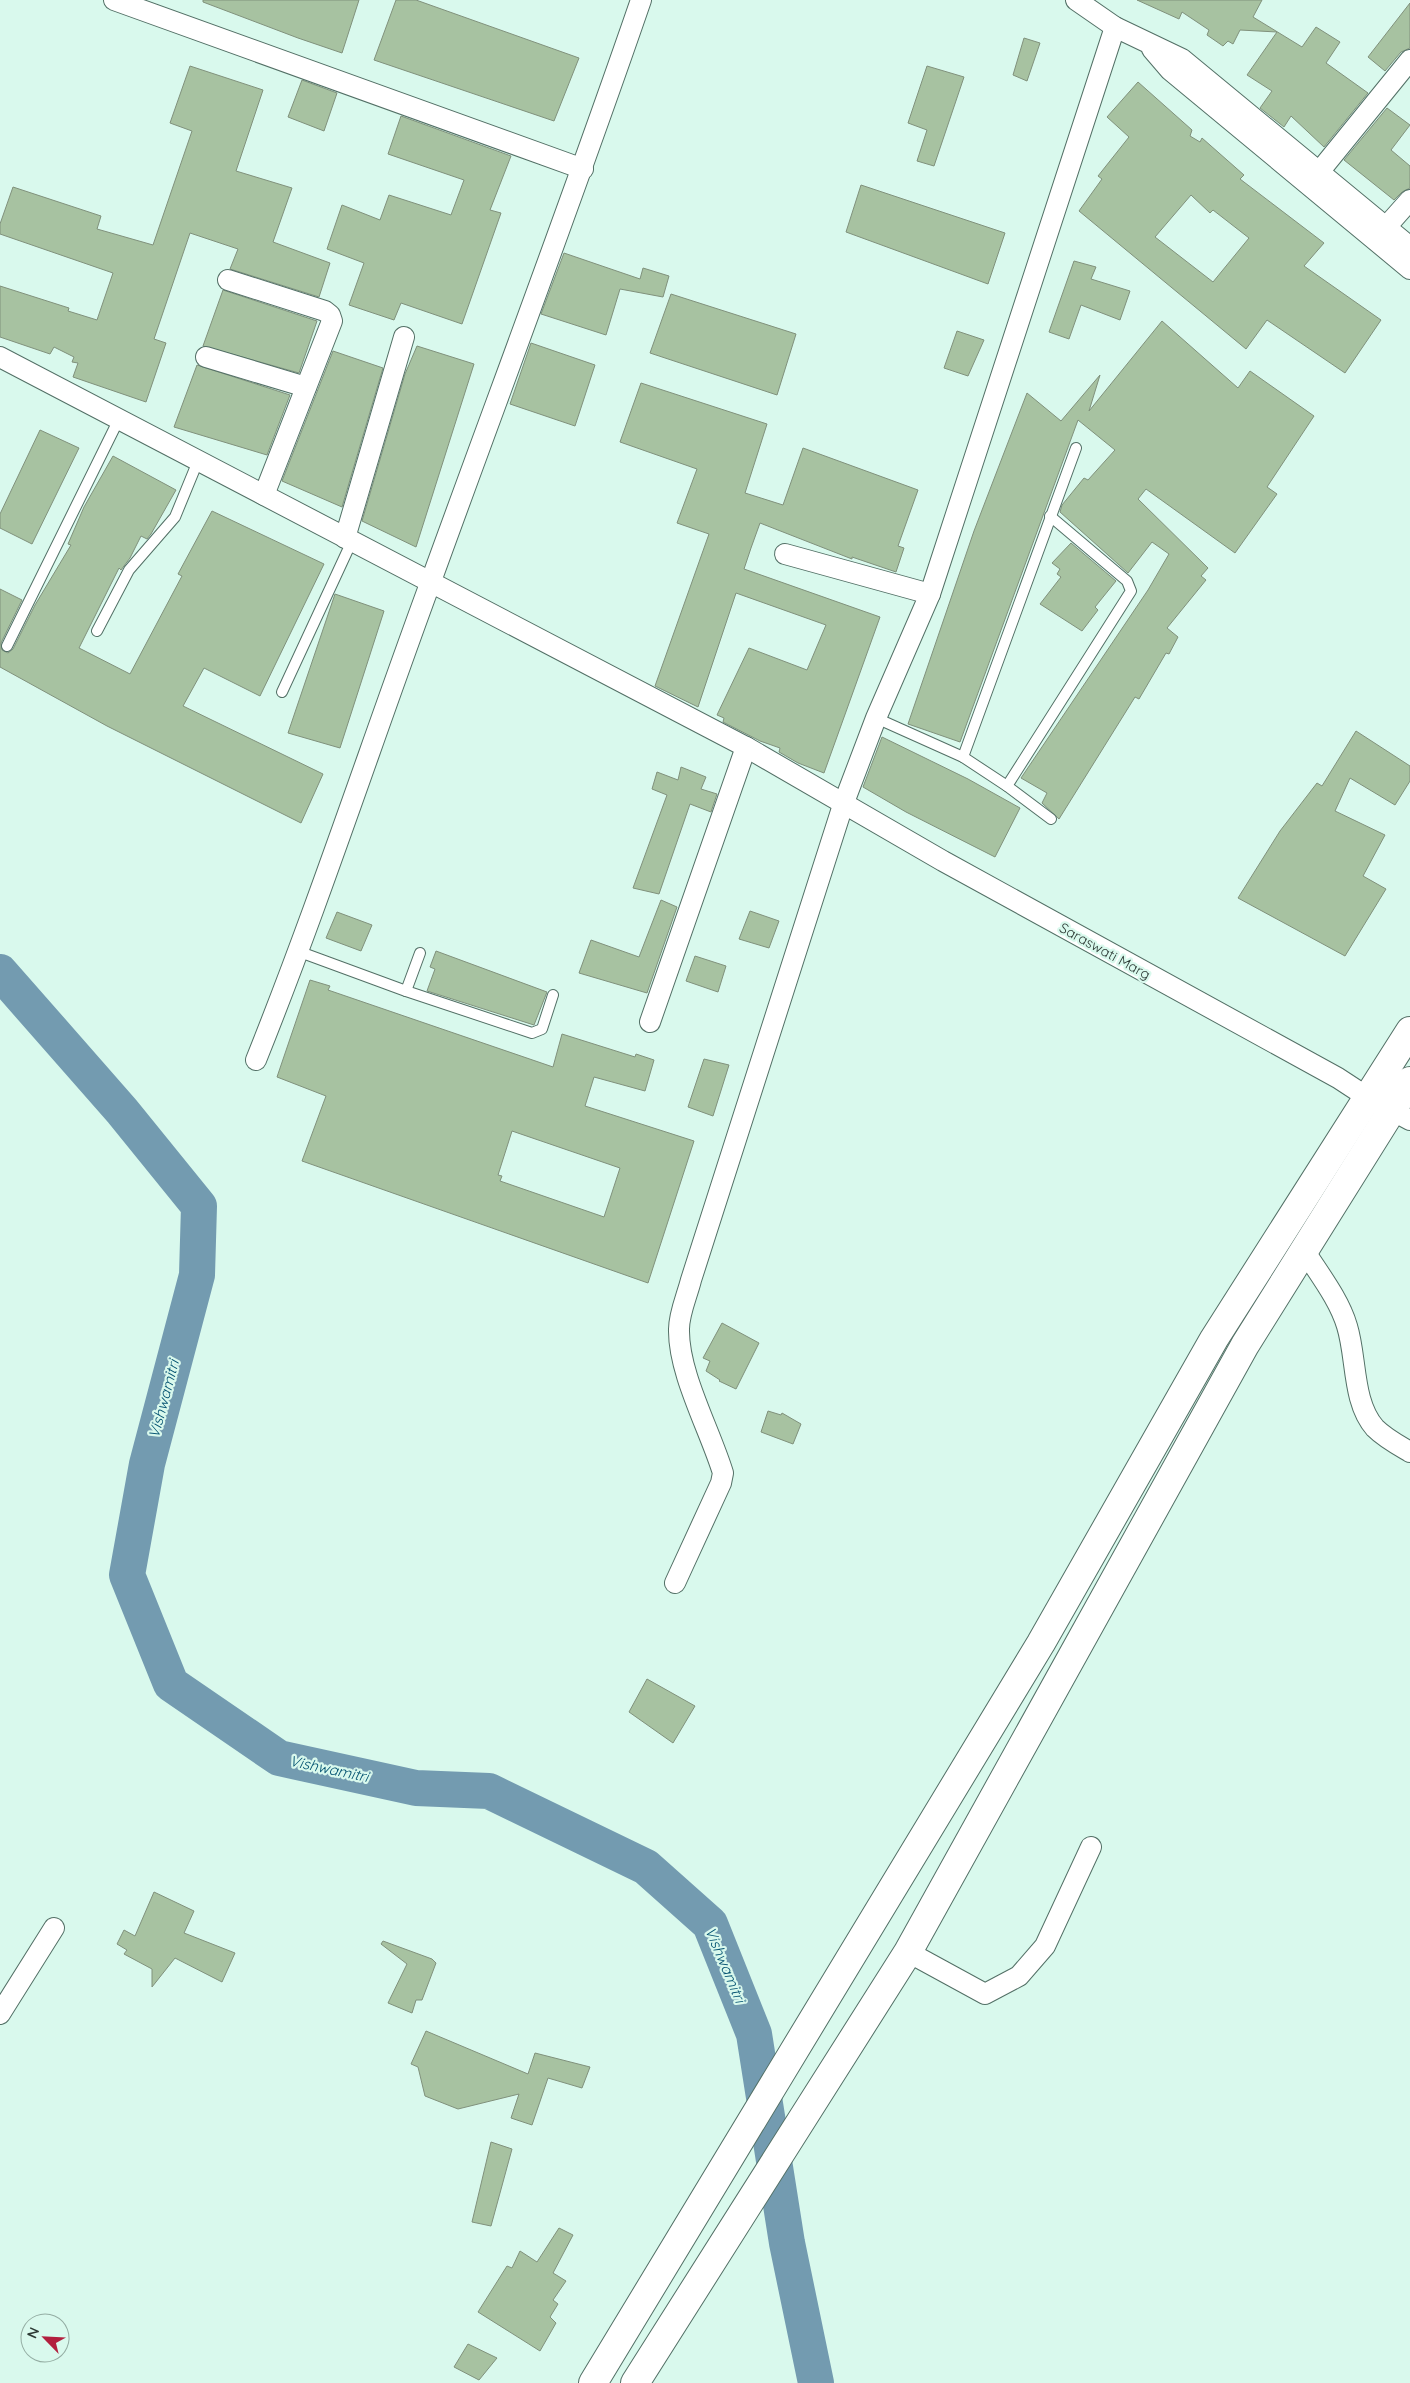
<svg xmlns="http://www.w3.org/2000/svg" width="1410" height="2383" font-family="Quicksand,sans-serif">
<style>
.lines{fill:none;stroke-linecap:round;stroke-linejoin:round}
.river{stroke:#739bb0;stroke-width:36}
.building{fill:#a7c2a1;stroke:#80917c;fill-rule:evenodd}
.lane-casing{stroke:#537066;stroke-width:12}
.street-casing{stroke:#537066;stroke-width:22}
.secondary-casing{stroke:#537066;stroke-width:30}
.lane{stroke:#fff;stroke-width:10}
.street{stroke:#fff;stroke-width:20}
.secondary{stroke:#fff;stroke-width:28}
.labels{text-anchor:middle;stroke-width:4.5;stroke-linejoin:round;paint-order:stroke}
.street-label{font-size:14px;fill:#2d3a35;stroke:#d9f9ed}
.water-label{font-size:15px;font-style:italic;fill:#045371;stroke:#d9f9ed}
</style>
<rect width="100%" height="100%" fill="#d9f9ed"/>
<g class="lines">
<polyline class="river" points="0,972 122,1111 199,1206 197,1275 147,1464 127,1575 171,1684 279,1758 416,1788 489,1791 646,1867 710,1924 754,2034 787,2243 816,2383"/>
</g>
<g class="building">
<polygon points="203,0 359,0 342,53 298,38 203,2"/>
<polygon points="396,0 416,0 579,58 554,121 374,60"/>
<polygon points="1137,0 1262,0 1253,17 1302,47 1316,27 1340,42 1326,63 1368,93 1324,147 1291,116 1284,127 1260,108 1272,91 1247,75 1277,32 1240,30 1233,44 1228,41 1223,46 1207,35 1209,30 1182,12 1179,19"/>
<polygon points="1410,3 1410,48 1401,52 1385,71 1368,57"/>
<polygon points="1024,38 1040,43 1027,81 1013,75"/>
<polygon points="190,66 263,90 236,171 292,188 273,242 330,263 319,297 230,269 238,249 190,233 154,339 166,343 146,402 73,377 78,363 72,362 74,357 54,347 50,354 0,337 0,286 69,308 68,311 97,320 113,273 0,234 0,224 13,187 101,216 97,229 153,245 192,131 170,123"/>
<polygon points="927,66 964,77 934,166 917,161 927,130 908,123"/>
<polygon points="302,80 337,93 324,131 288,117"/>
<path d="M1138,82L1192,130L1190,136L1200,142L1202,138L1244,175L1240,179L1324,243L1304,266L1381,320L1345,373L1267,320L1246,349L1079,211L1102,179L1098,176L1129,137L1107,117ZM1191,195L1210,213L1213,210L1249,238L1213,282L1155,237Z"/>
<polygon points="1387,108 1410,125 1391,150 1410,166 1410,188 1402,192 1394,200 1344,160"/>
<polygon points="401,116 511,156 490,210 501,213 462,324 401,303 394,320 349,305 364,263 327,249 342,205 380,220 389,195 451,215 464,180 388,154"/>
<polygon points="861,185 1005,233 988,284 846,232"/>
<polygon points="564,253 640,279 643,268 669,276 663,297 620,289 606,335 541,314"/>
<polygon points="1074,261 1096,267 1091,279 1130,291 1120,320 1081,305 1069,339 1049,332"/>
<polygon points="223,290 317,321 299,373 203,346"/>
<polygon points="671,294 796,334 777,395 650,353"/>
<polygon points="1162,321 1238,388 1250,371 1314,416 1267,487 1277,494 1235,553 1146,489 1138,499 1208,568 1201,576 1206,580 1167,628 1178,637 1169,654 1166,653 1139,699 1135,697 1059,819 1042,803 1047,793 1021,778 1148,590 1169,554 1152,542 1128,573 1060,512 1062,505 1084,478 1088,480 1115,450 1078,420 960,742 908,724 974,531 1027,393 1061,421 1100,375 1089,411"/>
<polygon points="957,331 984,340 968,376 944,368"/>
<polygon points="531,343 595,365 575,426 510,404"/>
<polygon points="417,346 474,364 416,547 362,521 405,374"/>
<polygon points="333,351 383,368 342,507 282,481"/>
<polygon points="197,365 290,395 267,455 174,427"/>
<polygon points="641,383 767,424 745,493 783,505 803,448 918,490 898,546 904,548 896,572 852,557 852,559 760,523 751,548 744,569 880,617 824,773 798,763 779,752 780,748 760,741 723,722 724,718 717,715 749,648 807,670 826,625 736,593 698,707 655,686 709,534 677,523 697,469 620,442"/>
<polygon points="40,430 79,448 32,544 0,528 0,514"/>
<polygon points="113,456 176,490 151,534 147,539 141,536 130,558 121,570 119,568 79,648 130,674 182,576 178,574 212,511 324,564 260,696 204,668 183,706 323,774 301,823 107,726 0,667 0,589 22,600 1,643 2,650 8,653 13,649 35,605 71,545 68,544 84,507"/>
<polygon points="1071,543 1116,581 1095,607 1098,610 1082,631 1040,604 1061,577 1057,574 1060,569 1052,563"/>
<polygon points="335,594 384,611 340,748 288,733"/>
<polygon points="1356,731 1410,766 1410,781 1395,805 1350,778 1335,811 1385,835 1363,876 1386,889 1345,956 1238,898 1280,831 1317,783 1322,786"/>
<polygon points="882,737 968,779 1020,808 995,857 906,812 863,787"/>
<polygon points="681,767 706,777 701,789 717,794 711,812 690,804 659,894 633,888 667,795 652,789 657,772 678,780"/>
<polygon points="661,900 677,907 647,993 579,973 591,940 639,957"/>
<polygon points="750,911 779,921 769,948 739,939"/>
<polygon points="337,912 372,925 361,951 326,938"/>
<polygon points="436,951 547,992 534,1025 427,991 435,969 430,967"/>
<polygon points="695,956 726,966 718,992 686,981"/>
<path d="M310,980L330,986L328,990L553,1067L562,1034L635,1057L636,1054L654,1060L645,1091L594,1077L585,1106L694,1141L648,1283L302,1161L326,1096L277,1077ZM512,1131L620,1168L604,1217L500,1181L502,1176L498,1175Z"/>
<polygon points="704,1059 729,1065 713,1116 688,1107"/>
<polygon points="722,1323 759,1343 736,1389 719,1381 720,1380 706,1371 710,1361 703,1358"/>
<polygon points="768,1411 781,1415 782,1413 801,1424 793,1444 761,1432"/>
<polygon points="647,1679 695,1706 673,1743 629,1712"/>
<polygon points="154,1892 194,1911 184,1933 235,1953 222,1982 175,1958 152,1987 152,1969 124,1954 127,1950 117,1944 124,1930 135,1936"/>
<polygon points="383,1941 432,1959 436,1963 422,2000 416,2000 412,2013 388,2003 407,1964 381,1944"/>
<polygon points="426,2031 528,2074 535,2053 590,2067 582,2088 548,2078 532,2125 511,2118 519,2094 458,2109 425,2096 418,2067 411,2064"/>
<polygon points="491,2142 512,2149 491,2226 472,2222"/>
<polygon points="559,2228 573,2235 553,2273 566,2281 553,2300 558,2304 550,2317 556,2323 540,2351 478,2312 507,2266 512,2268 520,2251 537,2262"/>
<polygon points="468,2344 497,2358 479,2380 454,2367"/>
</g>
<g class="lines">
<g class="lane-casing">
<g id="lane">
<polyline points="97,631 129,570 175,517 198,461"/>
<polyline points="7,646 119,419"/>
<polyline points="282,692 352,541"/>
<polyline points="876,718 963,757 1007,786 1051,819"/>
<polyline points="963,757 1076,448"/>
<polyline points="1007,786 1131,591 1127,581 1050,516"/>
<polyline points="300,952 406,991 532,1033 542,1029 553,995"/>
<polyline points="406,991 420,953"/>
</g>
</g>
<g class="street-casing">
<g id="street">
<polyline points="114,0 583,169"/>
<polyline points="1076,0 1115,27 1182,59 1410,247"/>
<polyline points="1152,49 1170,70 1410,269"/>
<polyline points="1319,172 1410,60"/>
<polyline points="1386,227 1410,200"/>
<polyline points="228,280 325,311 330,315 332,321 264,495"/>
<polyline points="0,357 746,747 943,861 1338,1078 1367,1097 1410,1120"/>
<polyline points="206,357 306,387"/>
<polyline points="345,538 404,337"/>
<polyline points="785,554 930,594"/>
<polyline points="650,1022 746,747"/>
<path d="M256,1060C319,903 372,741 431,581C501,388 574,195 641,0"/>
<path d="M1304,1250C1319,1274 1339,1299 1347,1326C1357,1358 1352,1402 1375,1428C1385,1438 1398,1445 1410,1452"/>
<path d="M675,1583L721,1483L723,1473C710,1430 678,1373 679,1329C679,1313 687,1296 691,1280L843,805L876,718L930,594L1115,27"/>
<polyline points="908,1952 985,1994 1019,1976 1045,1946 1091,1847"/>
<polyline points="0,2014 54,1928"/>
</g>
</g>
<g class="secondary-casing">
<g id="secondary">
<polyline points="593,2383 1041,1643 1214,1339 1410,1031"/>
<polyline points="635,2383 908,1952 1245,1345 1410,1081"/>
</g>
</g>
<use href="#lane" class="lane"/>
<use href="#street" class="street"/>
<use href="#secondary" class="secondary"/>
</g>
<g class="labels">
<g class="street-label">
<text transform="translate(1105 951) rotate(29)" y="5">Saraswati Marg</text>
</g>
<g class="water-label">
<text transform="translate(164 1399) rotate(-75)" y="5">Vishwamitri</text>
<text transform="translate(329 1769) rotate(12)" y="5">Vishwamitri</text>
<text transform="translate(725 1965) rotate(67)" y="5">Vishwamitri</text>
</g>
</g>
<g transform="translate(45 2338) rotate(294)"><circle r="24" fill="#d9f9ed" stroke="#94ada3"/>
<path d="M0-4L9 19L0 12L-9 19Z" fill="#b21f3e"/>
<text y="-8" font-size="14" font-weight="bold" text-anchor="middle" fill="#2d3a35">N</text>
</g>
</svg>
